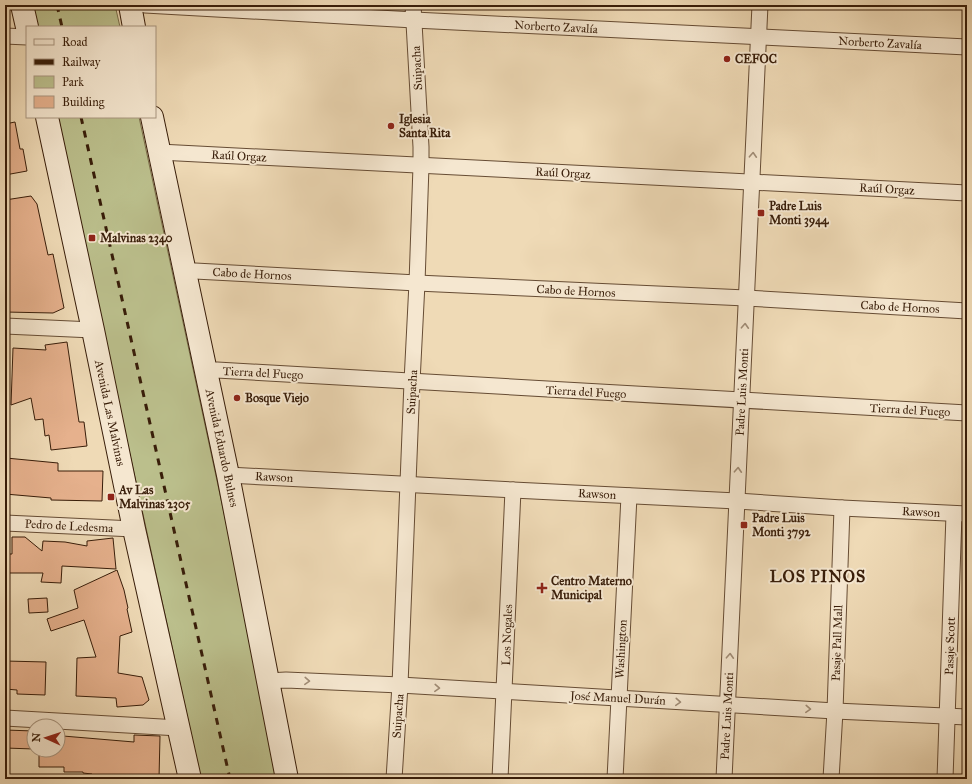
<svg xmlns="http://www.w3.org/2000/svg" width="972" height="784" font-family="'IM FELL Great Primer',serif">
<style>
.green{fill:#bbbf8c;stroke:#7a6e4a}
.building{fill:#e6b18d;stroke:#381d09}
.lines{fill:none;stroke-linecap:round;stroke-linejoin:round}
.street-casing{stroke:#664c34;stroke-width:17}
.secondary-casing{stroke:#381d09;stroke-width:24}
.street{stroke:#f5e7d0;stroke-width:15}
.secondary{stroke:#f5e7d0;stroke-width:22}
.rail{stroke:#381d09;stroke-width:3;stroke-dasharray:7 7;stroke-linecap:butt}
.oneway{stroke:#a08c76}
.poi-dot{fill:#8f2418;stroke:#f5e7d0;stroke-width:1.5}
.labels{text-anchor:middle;stroke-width:4;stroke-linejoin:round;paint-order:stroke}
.street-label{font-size:12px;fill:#381d09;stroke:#f5e7d0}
.poi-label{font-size:12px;font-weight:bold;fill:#381d09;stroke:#f5e7d0;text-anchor:start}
.district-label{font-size:16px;font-weight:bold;letter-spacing:1px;fill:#381d09;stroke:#f5e7d0}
</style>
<rect width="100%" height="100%" fill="#efdab6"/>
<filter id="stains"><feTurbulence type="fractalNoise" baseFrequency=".005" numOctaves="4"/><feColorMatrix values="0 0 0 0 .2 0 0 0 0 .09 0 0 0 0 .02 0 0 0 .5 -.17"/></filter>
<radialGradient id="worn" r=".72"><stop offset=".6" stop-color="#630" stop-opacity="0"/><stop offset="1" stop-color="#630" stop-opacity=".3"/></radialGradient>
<g class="green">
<polygon points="31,5 115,5 120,27 36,27"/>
<polygon points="56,117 139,117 281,779 201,779"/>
</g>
<g class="building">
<polygon points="15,122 20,149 23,149 27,171 5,175 5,124"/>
<polygon points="31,196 37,204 48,255 53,254 64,308 53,313 5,312 5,200"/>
<polygon points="67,342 79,422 84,422 87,446 51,450 49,435 45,436 43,419 35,420 31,398 11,405 13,348 46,350 45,345"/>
<polygon points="6,458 58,463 58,471 103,471 102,501 51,500 51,498 5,494"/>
<polygon points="12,537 25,537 42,551 43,541 65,542 87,546 87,541 113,538 116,569 62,566 61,583 41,582 43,573 5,573 5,554 12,554"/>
<polygon points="117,570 124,590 128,608 127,609 132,632 120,636 118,673 142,677 149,700 143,705 117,707 116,698 76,696 77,658 96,657 84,620 51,631 47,619 78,608 74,590"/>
<polygon points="47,598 48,612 29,613 28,599"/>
<polygon points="5,661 46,662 45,695 17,694 17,690 5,689"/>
<polygon points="5,730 34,731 34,749 5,748"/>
<polygon points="134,735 160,736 159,779 90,779 92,774 83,773 83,772 64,772 64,767 39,767 39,750 58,750 58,738 63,736 134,742"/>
</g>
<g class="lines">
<g class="street-casing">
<g id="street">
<polyline points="145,5 414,20 967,47"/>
<polyline points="5,36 27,37"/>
<polyline points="159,152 967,193"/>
<polyline points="185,271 195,271 417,283 746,298 967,311"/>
<polyline points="5,326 93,330"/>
<polyline points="206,372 217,370 967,413"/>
<polyline points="228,475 513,490 737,501 842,508 967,514"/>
<polyline points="5,523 134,529"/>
<polyline points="268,681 286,680 400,685 835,711 967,717"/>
<polyline points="5,718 179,728"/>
<polyline points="394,779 400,685 412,382 417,283 421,166 421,147 413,5"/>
<polyline points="500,779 513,490"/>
<polyline points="615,779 629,496"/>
<polyline points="724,779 760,5"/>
<polyline points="831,779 835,711 842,508"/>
<polyline points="945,779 954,514"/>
</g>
</g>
<g class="secondary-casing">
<g id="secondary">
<polyline points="22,5 27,27"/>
<polyline points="130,5 134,27"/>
<polyline points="47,117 93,330 134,529 190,779"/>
<polyline points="152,117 228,475 287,779"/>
</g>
</g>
<use href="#street" class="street"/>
<use href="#secondary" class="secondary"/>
<g class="rail">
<polyline points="57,5 62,27"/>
<polyline points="81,117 230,779"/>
</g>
</g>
<defs><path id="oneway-chevron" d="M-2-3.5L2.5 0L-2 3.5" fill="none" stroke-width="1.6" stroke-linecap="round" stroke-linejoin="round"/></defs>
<g class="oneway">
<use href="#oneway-chevron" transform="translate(753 155) rotate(-87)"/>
<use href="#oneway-chevron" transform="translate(745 326) rotate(-87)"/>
<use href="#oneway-chevron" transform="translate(738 470) rotate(-87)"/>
<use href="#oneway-chevron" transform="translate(730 656) rotate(-87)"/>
<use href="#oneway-chevron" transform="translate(307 681) rotate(3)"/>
<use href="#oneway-chevron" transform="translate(437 688) rotate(3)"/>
<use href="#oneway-chevron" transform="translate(678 702) rotate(4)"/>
<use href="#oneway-chevron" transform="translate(808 709) rotate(3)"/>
</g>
<g class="poi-dot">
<circle cx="727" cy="59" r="4"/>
<circle cx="391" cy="126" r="4"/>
<rect x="757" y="209" width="8" height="8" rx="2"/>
<rect x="88" y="234" width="8" height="8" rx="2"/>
<circle cx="237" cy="398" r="4"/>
<rect x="107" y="493" width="8" height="8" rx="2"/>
<rect x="740" y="521" width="8" height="8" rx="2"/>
<path d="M540 582h4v4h4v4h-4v4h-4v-4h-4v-4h4z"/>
</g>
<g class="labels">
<g class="street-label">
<text transform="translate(556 27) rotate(3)" y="4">Norberto Zavalía</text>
<text transform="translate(880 43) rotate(3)" y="4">Norberto Zavalía</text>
<text transform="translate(417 68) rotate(-93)" y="4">Suipacha</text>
<text transform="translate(239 156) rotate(3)" y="4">Raúl Orgaz</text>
<text transform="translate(563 173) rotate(3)" y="4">Raúl Orgaz</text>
<text transform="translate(887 189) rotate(3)" y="4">Raúl Orgaz</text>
<text transform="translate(252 274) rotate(3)" y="4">Cabo de Hornos</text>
<text transform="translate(576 291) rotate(3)" y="4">Cabo de Hornos</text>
<text transform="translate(900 307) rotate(3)" y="4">Cabo de Hornos</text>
<text transform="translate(263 373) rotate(3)" y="4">Tierra del Fuego</text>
<text transform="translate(412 392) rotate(-87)" y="4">Suipacha</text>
<text transform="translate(586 392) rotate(3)" y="4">Tierra del Fuego</text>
<text transform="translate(742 392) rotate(-87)" y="4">Padre Luis Monti</text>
<text transform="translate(910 410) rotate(3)" y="4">Tierra del Fuego</text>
<text transform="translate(110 413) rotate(78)" y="4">Avenida Las Malvinas</text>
<text transform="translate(222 448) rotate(78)" y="4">Avenida Eduardo Bulnes</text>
<text transform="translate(274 477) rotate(3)" y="4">Rawson</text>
<text transform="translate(597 494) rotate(3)" y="4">Rawson</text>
<text transform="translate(921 512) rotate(3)" y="4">Rawson</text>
<text transform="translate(69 526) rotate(3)" y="4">Pedro de Ledesma</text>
<text transform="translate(507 635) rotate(-88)" y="4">Los Nogales</text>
<text transform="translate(837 643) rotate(-88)" y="4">Pasaje Pall Mall</text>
<text transform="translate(950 646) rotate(-88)" y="4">Pasaje Scott</text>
<text transform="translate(621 649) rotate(-87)" y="4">Washington</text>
<text transform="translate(618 698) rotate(3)" y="4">José Manuel Durán</text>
<text transform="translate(398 716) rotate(-86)" y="4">Suipacha</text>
<text transform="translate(727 716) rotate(-87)" y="4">Padre Luis Monti</text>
</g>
<g class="poi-label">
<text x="735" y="63">CEFOC</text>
<text x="399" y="123">Iglesia<tspan x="399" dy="14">Santa Rita</tspan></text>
<text x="769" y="210">Padre Luis<tspan x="769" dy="14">Monti 3944</tspan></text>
<text x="100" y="242">Malvinas 2340</text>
<text x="245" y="402">Bosque Viejo</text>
<text x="119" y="494">Av Las<tspan x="119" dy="14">Malvinas 2305</tspan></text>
<text x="752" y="522">Padre Luis<tspan x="752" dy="14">Monti 3792</tspan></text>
<text x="551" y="585">Centro Materno<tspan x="551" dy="14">Municipal</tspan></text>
</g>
<g class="district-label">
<text x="818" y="582">LOS PINOS</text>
</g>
</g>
<rect width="972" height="784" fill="none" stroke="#efdab6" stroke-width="20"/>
<rect x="6" y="6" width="960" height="772" fill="none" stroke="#381d09" stroke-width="2"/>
<rect x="10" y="10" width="952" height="764" fill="none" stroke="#381d09"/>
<rect x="26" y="26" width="130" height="92" fill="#f5e7d0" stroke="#a99680"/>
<rect x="34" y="39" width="20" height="6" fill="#f5e7d0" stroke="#a99680"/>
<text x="62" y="46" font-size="12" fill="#381d09">Road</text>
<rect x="34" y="59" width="20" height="6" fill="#381d09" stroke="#a99680"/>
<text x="62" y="66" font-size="12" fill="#381d09">Railway</text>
<rect x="34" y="76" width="20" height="12" fill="#bbbf8c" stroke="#a99680"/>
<text x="62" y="86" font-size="12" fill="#381d09">Park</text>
<rect x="34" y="96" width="20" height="12" fill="#e6b18d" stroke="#a99680"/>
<text x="62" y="106" font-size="12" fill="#381d09">Building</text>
<g transform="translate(46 738) rotate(273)"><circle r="19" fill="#f5e7d0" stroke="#a99680"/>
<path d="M0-3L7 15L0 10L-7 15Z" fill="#8f2418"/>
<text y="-6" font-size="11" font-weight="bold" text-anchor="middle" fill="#381d09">N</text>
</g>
<rect width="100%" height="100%" filter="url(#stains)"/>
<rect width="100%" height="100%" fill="url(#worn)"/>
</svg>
